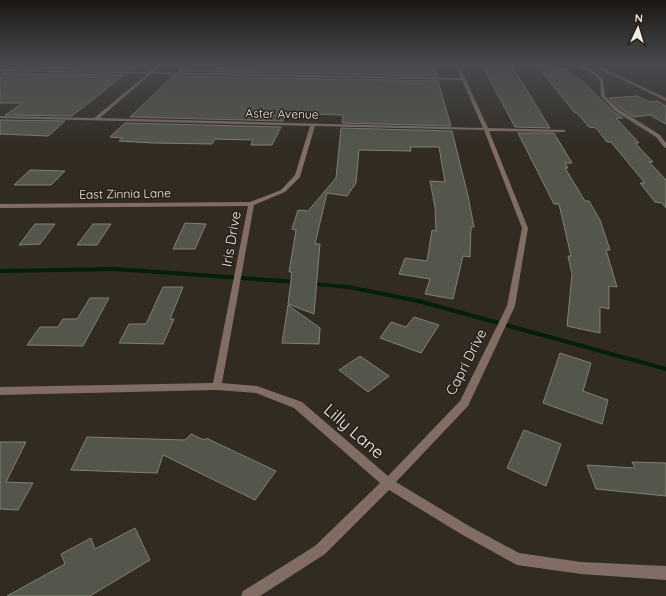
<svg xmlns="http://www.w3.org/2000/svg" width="666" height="596" font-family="Quicksand,sans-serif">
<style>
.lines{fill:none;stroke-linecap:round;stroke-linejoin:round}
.stream{fill:#012004;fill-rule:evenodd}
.building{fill:#55564b;stroke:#808175}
.minor{fill:#816d64;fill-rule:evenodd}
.labels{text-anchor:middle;stroke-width:3;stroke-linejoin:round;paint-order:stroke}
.far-street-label{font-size:12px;fill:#f0ece6;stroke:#272119}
.street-label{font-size:14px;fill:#f0ece6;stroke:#272119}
.near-street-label{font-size:17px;fill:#f0ece6;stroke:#272119}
</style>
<rect width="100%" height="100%" fill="#312b22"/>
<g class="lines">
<g class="stream">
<polygon points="115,267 297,280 300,282 297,284 115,271 0,273 0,269"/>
<polygon points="310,282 349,285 419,299 666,367 666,371 418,303 349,289 308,285 307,284 308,283"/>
</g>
</g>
<g class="building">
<polygon points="23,63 141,63 131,70 14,68"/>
<polygon points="187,63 210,64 221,69 226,63 432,63 437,76 178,71"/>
<polygon points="489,63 510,63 550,128 515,127 483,67 491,67"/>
<polygon points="535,63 554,63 560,69 566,69 575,78 579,78 614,112 623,118 616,118 639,143 635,143 653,162 649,162 666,180 666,208 662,203 655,202 640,183 645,183 611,142 607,142 596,128 589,127 577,113 575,113"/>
<polygon points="5,73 124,75 72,116 5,115 23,103 0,103 0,75"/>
<polygon points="173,76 438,81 451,126 342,123 343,115 308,114 287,113 283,121 130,117"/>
<polygon points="637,96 649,102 657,101 666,106 666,124 650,115 634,117 620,108 609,98"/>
<polygon points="0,120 65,121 48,136 0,134"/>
<polygon points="125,123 281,127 272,145 251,145 253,140 215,139 212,144 153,143 119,141 123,138 110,137"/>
<polygon points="341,128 452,131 468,196 474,227 471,227 470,257 463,256 453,299 425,294 430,279 399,274 405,258 427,261 432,230 436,231 435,207 430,181 445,182 439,147 410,147 411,151 359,150 356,183 347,196 327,193 315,244 320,244 314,314 288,304 292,272 289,272 296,230 292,229 298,210 308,211 336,178"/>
<polygon points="518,133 554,133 572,163 565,163 568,168 565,168 585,201 589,201 600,220 610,250 606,250 617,287 609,286 609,309 600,307 600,333 567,326 572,274 568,256 571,256 559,204 554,204"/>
<polygon points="30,170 65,171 51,185 14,185"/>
<polygon points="185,223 206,224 195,249 173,249"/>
<polygon points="35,224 55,224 40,244 19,245"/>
<polygon points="93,224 111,224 97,245 77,245"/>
<polygon points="163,287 183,287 170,319 174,319 163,344 119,343 129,324 146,324"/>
<polygon points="90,298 109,298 83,346 27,345 40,327 58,327 63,319 77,319"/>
<polygon points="288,305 320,328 319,344 282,343"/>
<polygon points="414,317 439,325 421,353 380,338 391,322 406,327"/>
<polygon points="560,353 591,363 583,391 608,400 602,424 543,403"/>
<polygon points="360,356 389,376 368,392 339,370"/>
<polygon points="524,430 561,444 546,486 507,468"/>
<polygon points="191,434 204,440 206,438 276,471 255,500 163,455 157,473 71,470 87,437 185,440"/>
<polygon points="0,442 26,442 6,482 33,483 18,510 0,509"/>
<polygon points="632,462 666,463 666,496 596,489 587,465 635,468"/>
<polygon points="135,528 150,560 90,596 7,596 65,564 61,554 91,538 95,549"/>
</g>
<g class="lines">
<g class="minor">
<path d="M160,63H164L154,72L461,78L454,63H458L488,128L565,130V132H563L489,131L528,228L515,306L468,406L396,482L469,526L519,553L581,562L666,566V580L581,574L517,565L461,534L389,490L325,554L260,596H241L243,591L315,546L380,483L294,408L256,393L217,390L0,395V387L213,383L248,206L0,208V204L250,202L281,190L295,175L310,126L0,118V116L94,118L147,74L0,71V69L149,72ZM151,74L462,80L483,128L100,118ZM315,126L484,130L522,228L507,306L460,401L388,476L302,402L257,386L222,383L254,205L285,192L300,177Z"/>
<path d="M571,63C583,63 595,72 603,79L605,96L619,109L660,135L666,143V148L664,147L656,137L615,111L601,96L600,80L593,74Z"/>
<polygon points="587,63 592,63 666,98 666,101"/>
</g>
</g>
<linearGradient id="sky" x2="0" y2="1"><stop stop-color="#1b1813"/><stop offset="0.43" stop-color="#484a4f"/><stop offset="1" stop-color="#484a4f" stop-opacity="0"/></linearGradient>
<rect width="666" height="147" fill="url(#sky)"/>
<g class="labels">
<g class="far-street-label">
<text transform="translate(282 114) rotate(1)" y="4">Aster Avenue</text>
<text transform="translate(125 194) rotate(-1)" y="4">East Zinnia Lane</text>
</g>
<g class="street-label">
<text transform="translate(231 239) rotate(-80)" y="5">Iris Drive</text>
<text transform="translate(466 362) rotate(-63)" y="5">Capri Drive</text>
</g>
<g class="near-street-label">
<text transform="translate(354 431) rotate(41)" y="6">Lilly Lane</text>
</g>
</g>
<g transform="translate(638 28) rotate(4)" stroke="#272119" stroke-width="3" paint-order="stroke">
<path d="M0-3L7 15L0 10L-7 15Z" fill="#f0ece6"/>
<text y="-6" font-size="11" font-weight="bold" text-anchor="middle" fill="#f0ece6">N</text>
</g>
</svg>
